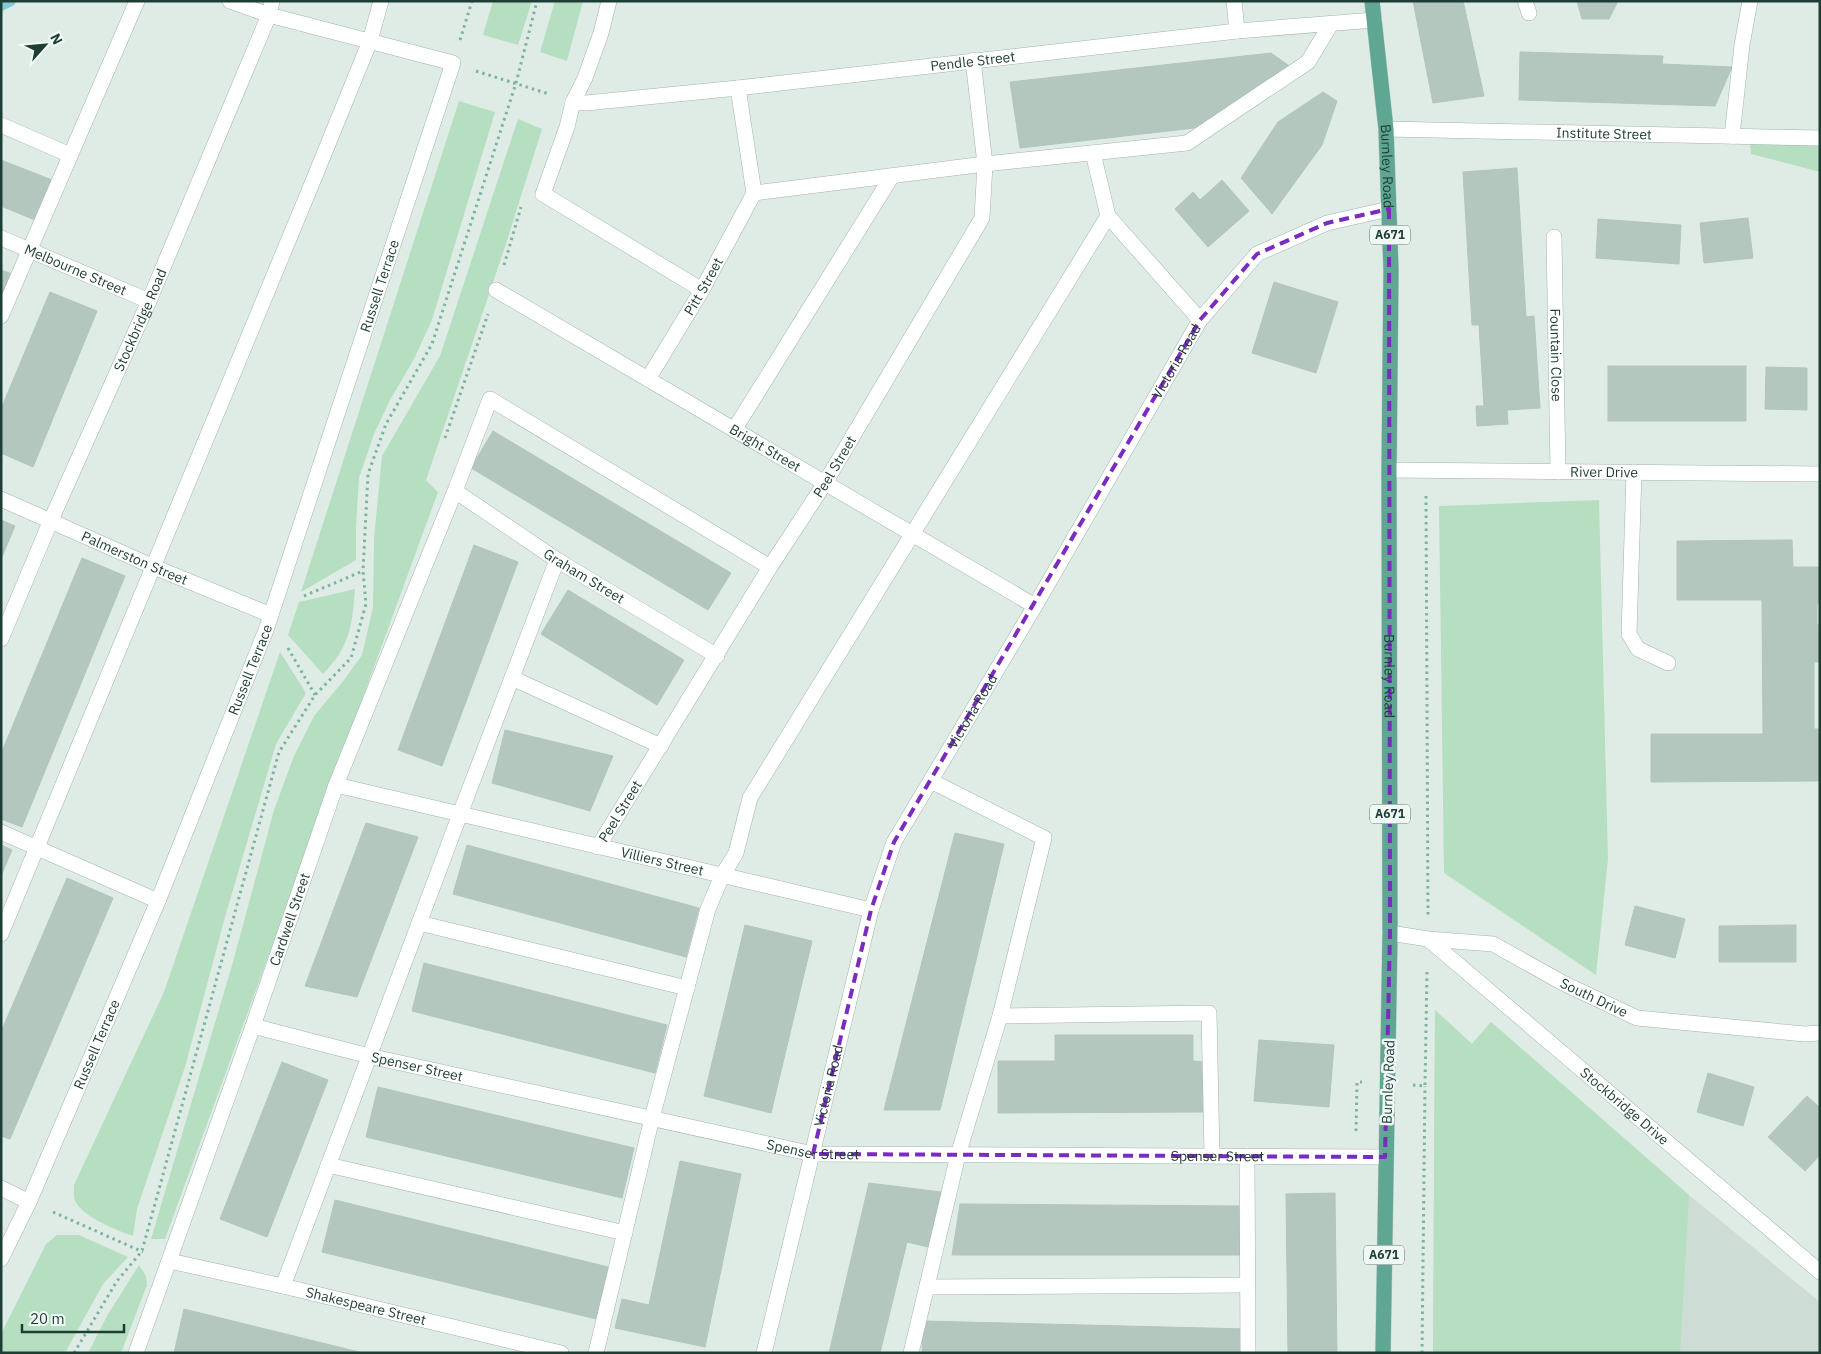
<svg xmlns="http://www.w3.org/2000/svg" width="1821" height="1354" font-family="'IBM Plex Sans',sans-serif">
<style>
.built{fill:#cddcd5}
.green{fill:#b5dfc0}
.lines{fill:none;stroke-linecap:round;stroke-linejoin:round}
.stream{stroke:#81cad7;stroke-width:10}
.building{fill:#b4c7bf;stroke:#b1c6bd}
.service-casing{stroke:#a1b4ad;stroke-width:16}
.minor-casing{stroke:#a1b4ad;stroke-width:16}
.primary-casing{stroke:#c0c9c6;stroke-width:16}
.path{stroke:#7cb3a1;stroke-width:3;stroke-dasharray:2.5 4;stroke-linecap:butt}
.service{stroke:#fff;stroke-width:15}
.minor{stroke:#fff;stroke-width:15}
.primary{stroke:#5fa693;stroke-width:15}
.marked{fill:none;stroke:#7b2cbf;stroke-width:4;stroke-dasharray:10 6;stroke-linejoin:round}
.labels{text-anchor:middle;stroke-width:5;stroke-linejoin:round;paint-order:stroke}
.shield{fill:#eff8f4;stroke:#5d756e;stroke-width:1}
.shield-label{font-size:12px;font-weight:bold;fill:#1e3d35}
.street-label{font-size:14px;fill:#1e3d35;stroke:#eff8f4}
</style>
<rect width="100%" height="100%" fill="#dfece6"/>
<polygon class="built" points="1435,1010 1472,1044 1491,1022 1689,1195 1820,1302 1820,1353 1433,1353"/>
<g class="green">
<polygon points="493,1 532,1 518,45 483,35"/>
<polygon points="555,1 583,1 567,61 540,52"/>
<polygon points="459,101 495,112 432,320 414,359 390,400 374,434 359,478 356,528 356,560 301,592"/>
<polygon points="518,119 542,129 506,244 426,480 438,492 165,1239 151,1239 233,962 274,810 294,756 314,716 344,680 362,655 373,607 374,539 382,456 440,356"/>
<polygon points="1820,134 1820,172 1751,154 1749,136"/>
<polygon points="1599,500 1608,859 1596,975 1444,873 1439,506"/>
<path d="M355,589C352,627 350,646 323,674L288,635L299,602Z"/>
<path d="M280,652L306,693L276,744L225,917L185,1067L137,1209L133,1236C116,1230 83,1217 75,1201C73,1196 74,1190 74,1185L164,992Z"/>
<polygon points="1435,1010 1472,1044 1491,1022 1689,1195 1680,1353 1433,1353"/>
<polygon points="57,1235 79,1235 128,1257 103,1284 65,1353 1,1353 1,1334 46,1244"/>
<polygon points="139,1265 146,1276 147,1285 121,1353 88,1353 107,1316"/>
</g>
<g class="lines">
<polyline class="stream" points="1,6 11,1"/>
</g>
<g class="building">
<polygon points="1413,1 1463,1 1484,96 1433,103"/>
<polygon points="1577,1 1618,1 1609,19 1582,19"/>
<polygon points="1520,52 1663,56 1662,64 1732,67 1715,106 1519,100"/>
<polygon points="1271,53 1295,70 1203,127 1020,148 1010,82"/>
<polygon points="1323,92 1337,101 1322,145 1272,214 1241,178 1278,122"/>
<polygon points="1,160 52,180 35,220 1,206"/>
<polygon points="1517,168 1526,317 1534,316 1540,408 1507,410 1508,424 1477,426 1476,406 1484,406 1479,325 1472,325 1463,172"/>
<polygon points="1222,180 1249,211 1208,247 1175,209 1193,192 1200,200"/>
<polygon points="1748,218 1753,258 1704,263 1700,223"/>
<polygon points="1598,219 1681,225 1679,264 1596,258"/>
<polygon points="1,270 12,274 1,297"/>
<polygon points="1274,282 1338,302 1316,373 1252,353"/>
<polygon points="50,292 97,311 33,467 1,453 1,409"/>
<rect x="1608" y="366" width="138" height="55"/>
<polygon points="1766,367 1807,368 1807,410 1765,409"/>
<polygon points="493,431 731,573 708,610 471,468"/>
<polygon points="1,520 15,526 1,559"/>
<polygon points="1792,540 1793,567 1820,567 1820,604 1817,604 1817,625 1820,625 1820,662 1814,662 1814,729 1820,729 1820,781 1651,782 1651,734 1763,734 1762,600 1677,600 1677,541"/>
<polygon points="474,545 518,562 442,766 398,750"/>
<polygon points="82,558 125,576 22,827 1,819 1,754"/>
<polygon points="568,590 684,660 657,705 541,634"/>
<polygon points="505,730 613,756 590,811 492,783"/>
<polygon points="366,823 418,837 357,997 305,986"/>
<polygon points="955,833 1004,844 940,1110 884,1110"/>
<polygon points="1,845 12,850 1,876"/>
<polygon points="467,845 699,908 686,957 453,894"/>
<polygon points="67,878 113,898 10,1139 1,1136 1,1032"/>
<polygon points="1635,906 1685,919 1675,958 1625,945"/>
<polygon points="745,925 812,941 771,1113 704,1096"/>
<polygon points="1796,925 1796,962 1719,962 1719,926"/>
<polygon points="424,963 667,1025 655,1073 412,1011"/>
<polygon points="1055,1035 1193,1035 1193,1061 1204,1062 1204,1112 998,1113 998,1061 1055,1061"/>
<polygon points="1259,1040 1334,1045 1329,1107 1254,1101"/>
<polygon points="282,1062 328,1080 267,1237 220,1219"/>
<polygon points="1708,1073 1754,1087 1743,1126 1697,1112"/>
<polygon points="378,1087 634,1148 622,1198 366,1137"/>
<polygon points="1807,1096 1820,1108 1820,1155 1805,1171 1768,1137"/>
<polygon points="680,1161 741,1174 705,1347 615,1328 622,1299 649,1305"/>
<polygon points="869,1183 941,1192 928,1247 907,1242 880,1353 829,1353"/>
<polygon points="1335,1193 1337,1353 1288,1353 1286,1194"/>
<polygon points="335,1200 608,1267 596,1319 322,1252"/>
<polygon points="960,1204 1241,1206 1240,1255 952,1255"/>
<polygon points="184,1309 363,1353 174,1353"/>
<polygon points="923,1321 1247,1329 1246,1353 922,1353"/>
</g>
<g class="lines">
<g class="service-casing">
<g id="service">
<polyline points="230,1 269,15"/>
<polyline points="609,1 601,33 585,78 573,102 567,127 543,194 702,290"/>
<polyline points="1234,1 1237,31"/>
<polyline points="1,125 70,155"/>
<polyline points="1732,136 1742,45 1750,1"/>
<polyline points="754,193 985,164 1187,143 1308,62 1331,24"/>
<polyline points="1108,216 1200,320"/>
<polyline points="1,316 137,1"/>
<polyline points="734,430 892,176"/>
<polyline points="1634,472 1629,634 1638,649 1668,663"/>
<polyline points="455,491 490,399 770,567"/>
<polyline points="512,678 661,746"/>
<polyline points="1,832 158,901"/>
<polyline points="419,923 687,988"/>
<polyline points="1,934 313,181 370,41 381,1"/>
<path id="s1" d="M1428,939L1820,1272"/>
<polyline points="1000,1016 1209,1013 1212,1155"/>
<polyline points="1247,1156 1248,1353"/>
<polyline points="328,1165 625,1233"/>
<polyline points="283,1286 460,814 557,560"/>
<polyline points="927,1287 1247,1285"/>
<polyline points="596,1353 652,1118 708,909 722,876 736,853 750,798 1108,216 1093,153"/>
<polyline points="911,1353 958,1155 1000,1016 1044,838 931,781"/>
</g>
</g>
<g class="minor-casing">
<g id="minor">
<polyline points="1525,1 1529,13"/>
<path id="s2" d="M573,102L586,103L738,88L1237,31L1374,20"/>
<path id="s3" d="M1386,129L1820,138"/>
<path id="s4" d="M1554,237L1558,472"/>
<path id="s5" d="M1,238L149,301"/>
<path id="s6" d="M496,290L1035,606"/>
<path id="s7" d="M648,379L702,290L754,193L738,88"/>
<path id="s8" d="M1389,470L1820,474"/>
<path id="s9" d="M1,499L154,567L271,615"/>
<path id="s10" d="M1,639L51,520L149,301L269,15L272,1"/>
<path id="s11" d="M336,785L871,910"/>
<path id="s12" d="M598,847L770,567L825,483L982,218L985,164L973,60"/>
<path id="s13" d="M1390,933L1428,939L1493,944L1563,983L1637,1018L1805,1034L1820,1033"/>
<path id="s14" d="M253,1026L369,1056L813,1154L1385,1157"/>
<polyline points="1,1188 29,1202"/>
<path id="s15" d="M1,1259L29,1202L158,901L266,630L453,63L269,15"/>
<path id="s16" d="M170,1261L283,1286L561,1353"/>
<path id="s17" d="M136,1353L253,1026L336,785L455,491L557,560L717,656"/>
<path id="s18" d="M764,1353L871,910L894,842L1035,606L1200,320L1257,254L1327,223L1389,209"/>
</g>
</g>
<g class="primary-casing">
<g id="primary">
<path id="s19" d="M1372,1L1386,129L1391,270L1389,470L1390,933L1383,1353"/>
</g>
</g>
<g class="path">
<polyline points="460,40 472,1"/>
<polyline points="476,71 549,94"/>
<polyline points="504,265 521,207"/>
<polyline points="445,438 488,314"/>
<polyline points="1426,496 1428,915"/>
<polyline points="304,596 363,571"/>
<polyline points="288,648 315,695"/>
<polyline points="1413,1085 1425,1086 1427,971"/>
<polyline points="1356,1131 1357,1082 1362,1082"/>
<polyline points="53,1212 143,1252"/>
<polyline points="74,1353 117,1281 142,1251 279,752 315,695 351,658 366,604 363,571 368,474 386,424 432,344 516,83 537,1"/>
<polyline points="1422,1353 1425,1086"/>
</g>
<use href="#service" class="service"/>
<use href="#minor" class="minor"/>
<use href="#primary" class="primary"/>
</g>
<path class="marked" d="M1389,209L1390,933L1385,1157L813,1154L871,910L894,842L1200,320L1257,254L1327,223Z"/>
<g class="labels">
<g class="shield">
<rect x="1370" y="225.5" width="40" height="19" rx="4"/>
<rect x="1370" y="804.5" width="40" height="19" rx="4"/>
<rect x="1364" y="1245.5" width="40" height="19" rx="4"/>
</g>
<g class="shield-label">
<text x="1390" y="239">A671</text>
<text x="1390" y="818">A671</text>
<text x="1384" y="1259">A671</text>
</g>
<g class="street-label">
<text dy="5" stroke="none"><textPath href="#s2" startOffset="402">Pendle Street</textPath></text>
<text dy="5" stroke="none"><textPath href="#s3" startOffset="218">Institute Street</textPath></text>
<text dy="5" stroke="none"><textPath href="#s19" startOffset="166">Burnley Road</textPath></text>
<text dy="5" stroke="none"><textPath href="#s5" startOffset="81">Melbourne Street</textPath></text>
<text dy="5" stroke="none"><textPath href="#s15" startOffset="1045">Russell Terrace</textPath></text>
<text dy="5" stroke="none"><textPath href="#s7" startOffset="108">Pitt Street</textPath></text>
<text dy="5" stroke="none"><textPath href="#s10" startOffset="348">Stockbridge Road</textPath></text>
<text dy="5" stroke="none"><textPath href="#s4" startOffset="118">Fountain Close</textPath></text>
<text dy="5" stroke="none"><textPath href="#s18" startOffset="1085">Victoria Road</textPath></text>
<text dy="5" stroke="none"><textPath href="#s6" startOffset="312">Bright Street</textPath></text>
<text dy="5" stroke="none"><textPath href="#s12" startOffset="448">Peel Street</textPath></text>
<text dy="5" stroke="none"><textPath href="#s8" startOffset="215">River Drive</textPath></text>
<text dy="5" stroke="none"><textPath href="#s9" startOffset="146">Palmerston Street</textPath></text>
<text dy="5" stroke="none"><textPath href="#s17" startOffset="1074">Graham Street</textPath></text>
<text dy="5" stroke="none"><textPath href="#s15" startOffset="640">Russell Terrace</textPath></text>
<text dy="5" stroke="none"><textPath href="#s19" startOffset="676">Burnley Road</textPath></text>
<text dy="5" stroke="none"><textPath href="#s18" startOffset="680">Victoria Road</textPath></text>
<text dy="5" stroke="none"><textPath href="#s12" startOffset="42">Peel Street</textPath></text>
<text dy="5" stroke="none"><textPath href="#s11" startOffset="335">Villiers Street</textPath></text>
<text dy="5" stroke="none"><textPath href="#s17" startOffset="460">Cardwell Street</textPath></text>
<text dy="5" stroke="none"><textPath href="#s13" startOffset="218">South Drive</textPath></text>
<text dy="5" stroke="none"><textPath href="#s15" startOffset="235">Russell Terrace</textPath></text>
<text dy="5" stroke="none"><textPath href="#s14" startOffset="169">Spenser Street</textPath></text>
<text transform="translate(1388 1082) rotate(-88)" y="5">Burnley Road</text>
<text dy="5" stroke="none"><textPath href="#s18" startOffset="275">Victoria Road</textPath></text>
<text dy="5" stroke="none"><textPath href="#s1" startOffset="258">Stockbridge Drive</textPath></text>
<text dy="5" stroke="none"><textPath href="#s14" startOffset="574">Spenser Street</textPath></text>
<text dy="5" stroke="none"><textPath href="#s14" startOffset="979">Spenser Street</textPath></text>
<text dy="5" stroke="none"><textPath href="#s16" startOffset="201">Shakespeare Street</textPath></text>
</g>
</g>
<rect width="1821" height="1354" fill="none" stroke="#1e3d35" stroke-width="5"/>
<g transform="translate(45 45) rotate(63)" stroke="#eff8f4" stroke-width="4" paint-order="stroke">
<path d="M0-4L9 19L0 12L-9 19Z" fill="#1e3d35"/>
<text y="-8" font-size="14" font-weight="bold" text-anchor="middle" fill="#1e3d35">N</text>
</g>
<path d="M22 1324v8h102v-8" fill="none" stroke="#1e3d35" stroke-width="2.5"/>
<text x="30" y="1324" font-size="15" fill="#1e3d35" stroke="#eff8f4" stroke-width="4" paint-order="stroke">20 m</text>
</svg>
